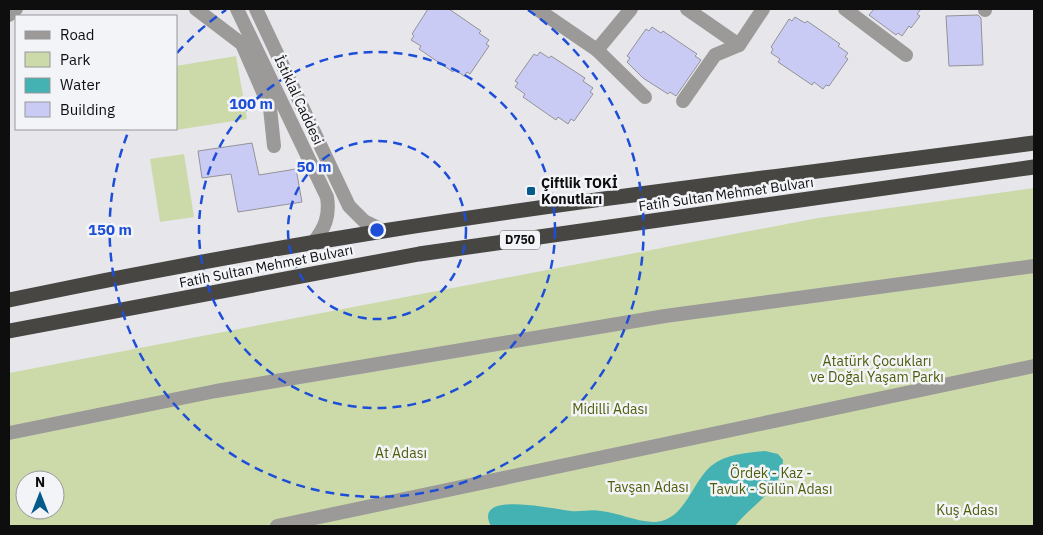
<svg xmlns="http://www.w3.org/2000/svg" width="1043" height="535" font-family="'IBM Plex Sans',sans-serif">
<style>
.green{fill:#ccdaaa;fill-rule:evenodd}
.water{fill:#44b1b2}
.building{fill:#cacbf5;stroke:#939398}
.lines{fill:none;stroke-linecap:round;stroke-linejoin:round}
.minor{stroke:#9b9a98;stroke-width:14}
.highway{stroke:#474642;stroke-width:15}
.ring{fill:none;stroke:#1d4ed8;stroke-width:2.5;stroke-dasharray:9 6}
.poi-dot{fill:#055a8c;stroke:#f3f4f8;stroke-width:2}
.labels{text-anchor:middle;stroke-width:5;stroke-linejoin:round;paint-order:stroke}
.shield{fill:#f3f4f8;stroke:#535355;stroke-width:1}
.shield-label{font-size:12px;font-weight:bold;fill:#0e0e0f}
.street-label{font-size:14px;fill:#0e0e0f;stroke:#f3f4f8}
.poi-label{font-size:14px;font-weight:bold;fill:#0e0e0f;stroke:#f3f4f8;text-anchor:start}
.park-label{font-size:14px;fill:#4e5d09;stroke:#f3f4f8}
.centre{fill:#1d4ed8;stroke:#f3f4f8;stroke-width:2.5}
.ring-label{font-size:15px;text-anchor:middle;font-weight:bold;fill:#1d4ed8;stroke:#f3f4f8;stroke-width:5;stroke-linejoin:round;paint-order:stroke}
</style>
<rect width="100%" height="100%" fill="#e6e6eb"/>
<g class="green">
<polygon points="236,56 247,119 176,130 176,66"/>
<polygon points="184,154 194,217 160,222 150,159"/>
<path d="M1034,188V526H9V373L818,218ZM25,480H55V510H25Z"/>
</g>
<path class="water" d="M765,451L778,454L783,460C783,489 752,504 735,526H491C471,489 558,510 571,511C581,512 591,509 601,511C619,513 634,521 653,522C685,522 691,483 711,466C726,454 747,453 765,451Z"/>
<g class="building">
<polygon points="428,9 449,9 481,31 479,33 489,40 486,44 489,46 470,74 467,72 464,76 454,69 453,72 419,49 421,46 411,40 414,36 412,34"/>
<polygon points="874,9 921,9 917,14 920,16 911,28 909,26 902,36 898,33 896,35 869,15"/>
<polygon points="978,15 981,18 983,65 949,66 946,16"/>
<polygon points="795,17 805,23 807,21 823,32 840,44 838,46 848,53 845,57 848,59 829,86 826,85 823,89 814,82 812,85 778,62 780,59 771,53 773,49 771,47 789,19 792,21"/>
<polygon points="652,27 661,33 663,31 688,48 697,54 695,56 701,60 676,96 670,92 668,94 643,78 627,62 630,58 627,56 646,29 649,31"/>
<polygon points="540,52 549,58 551,56 585,78 583,81 593,88 590,92 593,94 574,121 571,119 568,124 558,117 556,120 523,97 525,94 515,87 518,83 515,81 534,54 537,56"/>
<polygon points="252,143 259,175 296,169 302,202 238,212 231,174 202,178 198,151"/>
</g>
<g class="lines">
<g class="minor">
<polyline points="196,9 242,44 270,108 274,146"/>
<path d="M237,9L327,197C330,216 325,228 313,243"/>
<polyline points="256,9 349,206 364,221 384,231"/>
<polyline points="537,9 597,50 645,97"/>
<polyline points="687,9 739,45 763,9"/>
<polyline points="845,9 906,55"/>
<polyline points="985,9 985,10"/>
<polyline points="9,15 16,9"/>
<polyline points="597,50 631,9"/>
<polyline points="683,101 715,55 739,45"/>
<polyline points="9,433 216,391 665,316 1034,266"/>
<polyline points="277,526 1034,366"/>
</g>
<g class="highway">
<path d="M9,300C133,274 258,251 383,231C599,197 817,172 1034,143"/>
<polyline points="9,331 419,254 1034,167"/>
</g>
</g>
<g class="ring">
<circle cx="377" cy="230" r="89"/>
<circle cx="377" cy="230" r="178"/>
<path d="M177 53A267 267 0 0 1 226 10M528 10A267 267 0 1 1 129 130"/>
</g>
<rect class="poi-dot" x="526" y="186" width="10" height="10" rx="2.5"/>
<g class="labels">
<rect class="shield" x="500" y="230.5" width="40" height="19" rx="4"/>
<g class="shield-label">
<text x="520" y="244">D750</text>
</g>
<g class="street-label">
<text transform="translate(299 100) rotate(65)" y="5">İstiklal Caddesi</text>
<text transform="translate(726 194) rotate(-8)" y="5">Fatih Sultan Mehmet Bulvarı</text>
<text transform="translate(266 266) rotate(-11)" y="5">Fatih Sultan Mehmet Bulvarı</text>
</g>
<g class="poi-label">
<text x="541" y="188">Çiftlik TOKİ<tspan x="541" dy="16">Konutları</tspan></text>
</g>
<g class="park-label">
<text x="877" y="366">Atatürk Çocukları<tspan x="877" dy="16">ve Doğal Yaşam Parkı</tspan></text>
<text x="610" y="414">Midilli Adası</text>
<text x="401" y="458">At Adası</text>
<text x="771" y="478">Ördek - Kaz -<tspan x="771" dy="16">Tavuk - Sülün Adası</tspan></text>
<text x="648" y="492">Tavşan Adası</text>
<text x="967" y="515">Kuş Adası</text>
</g>
</g>
<circle cx="377" cy="230" r="8" class="centre"/>
<g class="ring-label">
<text x="251" y="109">100 m</text>
<text x="314" y="172">50 m</text>
<text x="110" y="235">150 m</text>
</g>
<rect width="1043" height="535" fill="none" stroke="#0e0e0f" stroke-width="20"/>
<rect x="15" y="15" width="162" height="115" fill="#f3f4f8" stroke="#97989b"/>
<rect x="25" y="31" width="25" height="8" fill="#9b9a98" stroke="#97989b"/>
<text x="60" y="40" font-size="15" fill="#0e0e0f">Road</text>
<rect x="25" y="52" width="25" height="15" fill="#ccdaaa" stroke="#97989b"/>
<text x="60" y="65" font-size="15" fill="#0e0e0f">Park</text>
<rect x="25" y="78" width="25" height="15" fill="#44b1b2" stroke="#97989b"/>
<text x="60" y="90" font-size="15" fill="#0e0e0f">Water</text>
<rect x="25" y="102" width="25" height="15" fill="#cacbf5" stroke="#97989b"/>
<text x="60" y="115" font-size="15" fill="#0e0e0f">Building</text>
<g transform="translate(40 495)"><circle r="24" fill="#f3f4f8" stroke="#97989b"/>
<path d="M0-4L9 19L0 12L-9 19Z" fill="#055a8c"/>
<text y="-8" font-size="14" font-weight="bold" text-anchor="middle" fill="#0e0e0f">N</text>
</g>
</svg>
